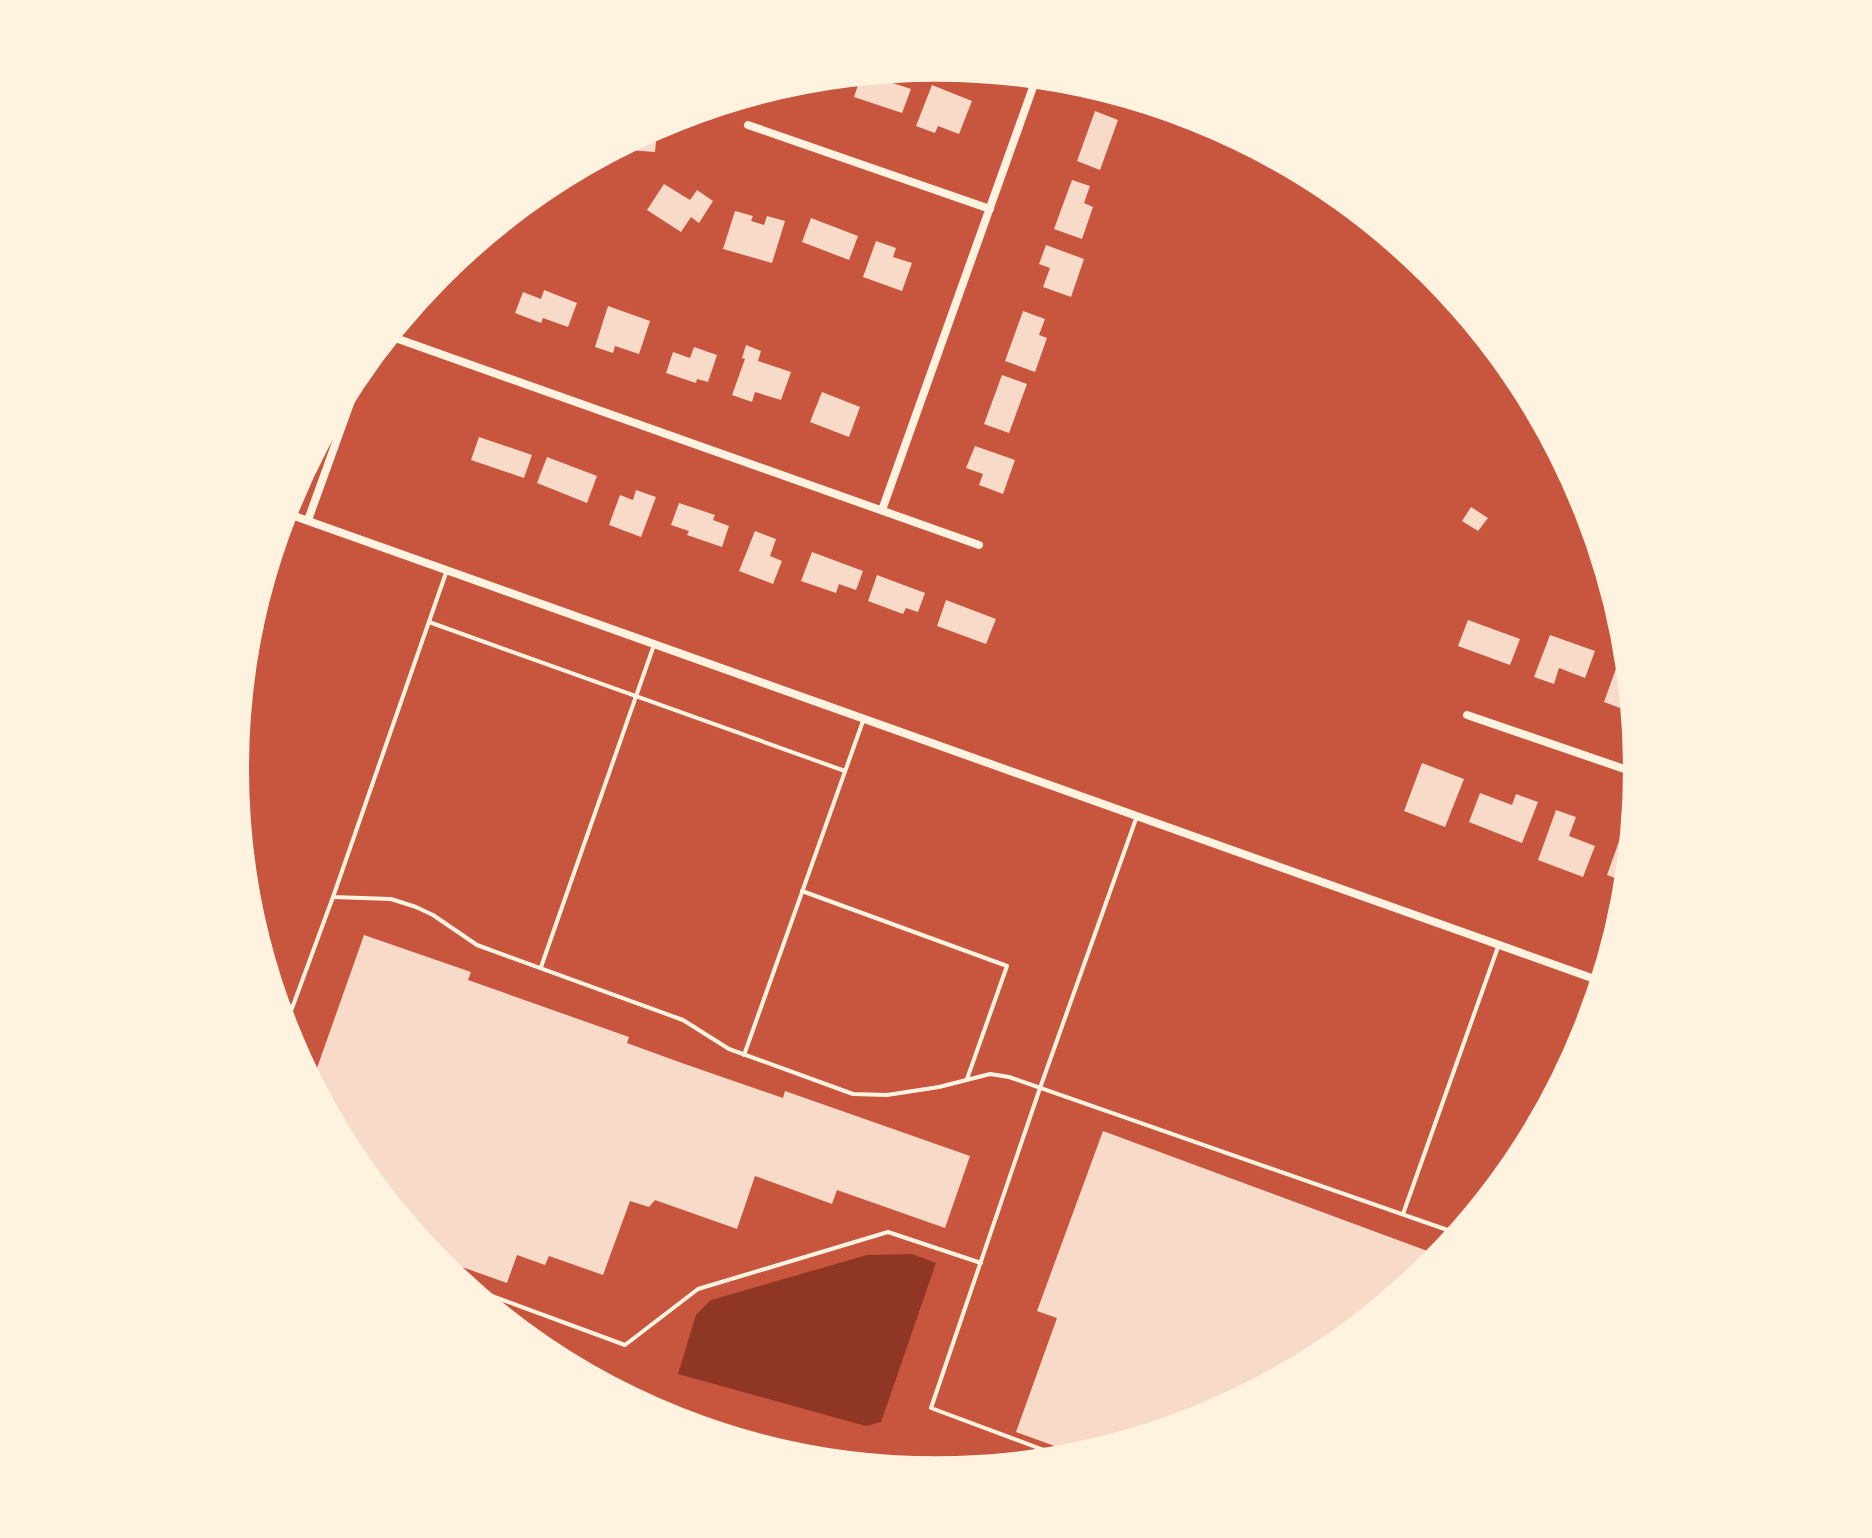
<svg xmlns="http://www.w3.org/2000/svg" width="1872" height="1538" font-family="Montserrat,sans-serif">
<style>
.water{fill:#8f3625}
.building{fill:#f7dbc8}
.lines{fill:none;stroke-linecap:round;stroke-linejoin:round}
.service{stroke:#fff3e0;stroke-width:4}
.minor{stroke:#fff3e0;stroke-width:8}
.rim{fill:none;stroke:#fff3e0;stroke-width:4}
</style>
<rect width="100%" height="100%" fill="#c8553d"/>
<polygon class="water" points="912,1254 936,1263 881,1422 866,1426 678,1374 696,1315 711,1300 867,1255"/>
<g class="building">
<polygon points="862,73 911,89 902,113 854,97"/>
<polygon points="932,85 972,101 959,134 938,126 935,133 916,126"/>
<polygon points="1102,88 1127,96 1123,106 1099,97"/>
<polygon points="1095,111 1118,120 1100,170 1077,161"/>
<polygon points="671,118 669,133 657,132 655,152 628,150 629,140"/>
<polygon points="1072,180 1090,186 1084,203 1093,207 1082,239 1054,229"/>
<polygon points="664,184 690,200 697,190 713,201 699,223 691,217 681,232 647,210"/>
<polygon points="735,211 753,216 751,221 764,225 767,216 785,221 772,263 723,249"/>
<polygon points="811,218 858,236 849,260 802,242"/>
<polygon points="876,241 896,248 893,257 912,263 902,291 863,277"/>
<polygon points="1046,245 1084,259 1071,297 1043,287 1050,268 1039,264"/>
<polygon points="544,290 577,303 568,327 543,318 541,323 515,313 523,292 541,299"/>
<polygon points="608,306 650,321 639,354 615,346 613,353 595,347"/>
<polygon points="1023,311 1045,319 1039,335 1047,338 1035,372 1005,361"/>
<polygon points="746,345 761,351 758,361 791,372 781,400 755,392 752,402 732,395 745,359 742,358"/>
<polygon points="694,347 717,355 708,382 697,379 696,383 666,373 673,352 690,358"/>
<polygon points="1002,375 1027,384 1009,433 984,424"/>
<polygon points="822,392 860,407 849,437 810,422"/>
<polygon points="479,437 532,455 524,478 471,460"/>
<polygon points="975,446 1015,460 1003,494 979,485 983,474 966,468"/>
<polygon points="547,457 597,476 587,503 537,483"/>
<polygon points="636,490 656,497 641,537 609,525 620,495 633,500"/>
<polygon points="679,503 715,515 713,520 729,526 722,547 687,535 689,531 671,525"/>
<polygon points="1471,507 1488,518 1478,531 1462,521"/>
<polygon points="755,531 776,539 770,556 782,561 773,584 739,571"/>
<polygon points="812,552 863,571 856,590 839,584 836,593 801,581"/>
<polygon points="877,575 925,593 918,612 906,608 903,614 868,601"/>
<polygon points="946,600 996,619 986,644 937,626"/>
<polygon points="1468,620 1520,639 1510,665 1458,646"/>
<polygon points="1550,635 1595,651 1585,678 1559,668 1554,684 1534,677"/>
<polygon points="1619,660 1629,663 1632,697 1628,695 1623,709 1604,702"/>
<polygon points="1422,763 1464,779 1445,827 1404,811"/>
<polygon points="1480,793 1512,805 1516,794 1538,802 1522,843 1469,822"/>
<polygon points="1556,810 1576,817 1569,836 1595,846 1583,877 1538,860"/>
<polygon points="1622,833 1632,836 1628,883 1607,875"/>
<polygon points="364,935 471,972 468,980 629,1037 627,1043 679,1062 783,1098 785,1091 970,1156 945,1228 837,1190 832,1204 755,1176 737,1229 655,1200 649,1207 630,1201 603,1275 549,1256 545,1265 517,1255 507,1283 431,1256 351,1159 311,1085"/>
<polygon points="1103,1131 1441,1256 1433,1266 1326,1354 1205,1419 1082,1456 1016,1432 1057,1318 1037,1311"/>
</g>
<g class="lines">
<g class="service">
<polyline points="447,570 333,897 391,899 416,907 433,915 477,945 683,1020 729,1049 853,1094 887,1095 939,1087 990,1074 1009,1077 1459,1234"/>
<polyline points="429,622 845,771"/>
<polyline points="802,891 1007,966 967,1079"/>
<polyline points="541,967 654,645"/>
<polyline points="284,1030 333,897"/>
<polyline points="744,1055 863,721"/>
<polyline points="1403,1214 1498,947"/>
<polyline points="462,1285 625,1345 698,1289 888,1232 981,1263"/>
<polyline points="1068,1459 931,1408 1040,1088 1137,816"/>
</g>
<g class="minor">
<polyline points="748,125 990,209"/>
<polyline points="387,335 979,545"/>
<polyline points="882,510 1037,76"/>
<polyline points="283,512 1603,982"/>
<polyline points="308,520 365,362"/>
<polyline points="1467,715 1639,774"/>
</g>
</g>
<path d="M0 0H1872V1538H0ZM247 769a689 689 0 1 1 1378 0a689 689 0 1 1-1378 0Z" fill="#fff3e0" fill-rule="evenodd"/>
<path class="rim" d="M247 769a689 689 0 1 1 1378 0a689 689 0 1 1-1378 0Z"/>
</svg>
